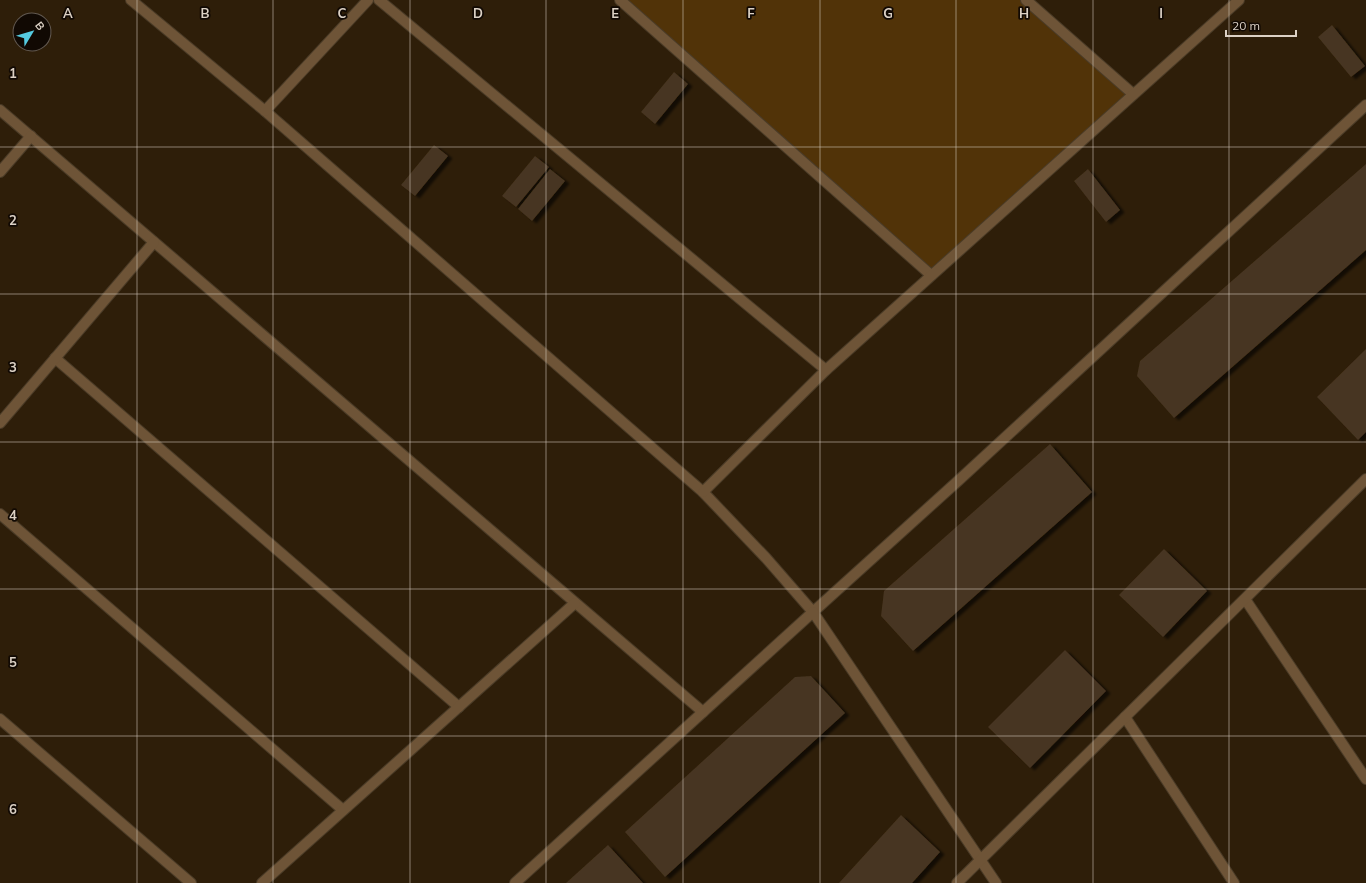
<svg xmlns="http://www.w3.org/2000/svg" width="1366" height="883" font-family="Mulish,sans-serif">
<style>
.green{fill:#513308}
.building{fill:#473520;filter:url(#shadow)}
.lines{fill:none;stroke-linecap:round;stroke-linejoin:round}
.minor-casing{stroke:#4a3b27;stroke-width:12}
.minor{stroke:#6e5437;stroke-width:10}
.grid{fill:none;stroke:#dcd1c5;stroke-width:1;stroke-opacity:0.55}
.grid-label{font-size:13px;text-anchor:middle;font-weight:bold;fill:#dcd1c5;stroke:#110903;stroke-width:3.5;stroke-linejoin:round;paint-order:stroke}
</style>
<defs>
<filter id="shadow"><feDropShadow dx="4.5" dy="2.5" stdDeviation="1" flood-color="#0009"/></filter>
</defs>
<rect width="100%" height="100%" fill="#2e1e09"/>
<polygon class="green" points="626,0 1026,0 1133,94 931,275"/>
<g class="building">
<polygon points="1332,25 1365,66 1351,77 1318,37"/>
<polygon points="674,72 688,84 655,124 641,112"/>
<polygon points="434,145 448,156 415,196 401,185"/>
<polygon points="535,156 549,167 516,207 502,196"/>
<polygon points="1366,164 1366,250 1174,418 1137,376 1140,361"/>
<polygon points="550,169 565,181 532,221 518,209"/>
<polygon points="1088,169 1120,210 1106,222 1074,181"/>
<polygon points="1366,349 1366,432 1358,440 1317,397"/>
<polygon points="1050,444 1092,492 913,651 881,616 884,591"/>
<polygon points="1164,549 1207,591 1163,637 1119,595"/>
<polygon points="1065,650 1106,691 1030,768 988,727"/>
<polygon points="811,676 845,713 665,877 625,832 795,677"/>
<polygon points="901,815 940,852 912,883 839,883"/>
<polygon points="608,845 643,883 566,883"/>
</g>
<g class="lines">
<g class="minor-casing">
<g id="minor">
<polyline points="131,0 265,111 703,492 766,558 813,612 959,480 1366,105"/>
<polyline points="379,0 826,370"/>
<polyline points="620,0 931,275"/>
<polyline points="1026,0 1133,94"/>
<polyline points="0,110 703,712"/>
<polyline points="265,111 368,0"/>
<polyline points="0,172 31,136"/>
<polyline points="55,358 459,707"/>
<polyline points="0,423 154,242"/>
<polyline points="703,492 826,370 1239,0"/>
<polyline points="0,514 343,810"/>
<polyline points="1245,599 1366,779"/>
<polyline points="1125,717 1234,883"/>
<polyline points="0,719 191,883"/>
<polyline points="262,883 575,603"/>
<polyline points="515,883 813,612 996,883"/>
<polyline points="957,883 1366,479"/>
</g>
</g>
<use href="#minor" class="minor"/>
</g>
<path class="grid" d="M137,0V883M273,0V883M410,0V883M546,0V883M683,0V883M820,0V883M956,0V883M1093,0V883M1229,0V883M0,147H1366M0,294H1366M0,442H1366M0,589H1366M0,736H1366"/>
<g class="grid-label">
<text x="68" y="18">A</text>
<text x="205" y="18">B</text>
<text x="342" y="18">C</text>
<text x="478" y="18">D</text>
<text x="615" y="18">E</text>
<text x="751" y="18">F</text>
<text x="888" y="18">G</text>
<text x="1024" y="18">H</text>
<text x="1161" y="18">I</text>
<text x="13" y="78">1</text>
<text x="13" y="225">2</text>
<text x="13" y="372">3</text>
<text x="13" y="520">4</text>
<text x="13" y="667">5</text>
<text x="13" y="814">6</text>
</g>
<g transform="translate(32 32) rotate(52)"><circle r="19" fill="#110903" stroke="#625951"/>
<path d="M0-3L7 15L0 10L-7 15Z" fill="#55cae0"/>
<text y="-6" font-size="11" font-weight="bold" text-anchor="middle" fill="#dcd1c5">B</text>
</g>
<path d="M1226 30v6h70v-6" fill="none" stroke="#dcd1c5" stroke-width="2"/>
<text x="1232" y="30" font-size="12" fill="#dcd1c5" stroke="#110903" stroke-width="3" paint-order="stroke">20 m</text>
</svg>
